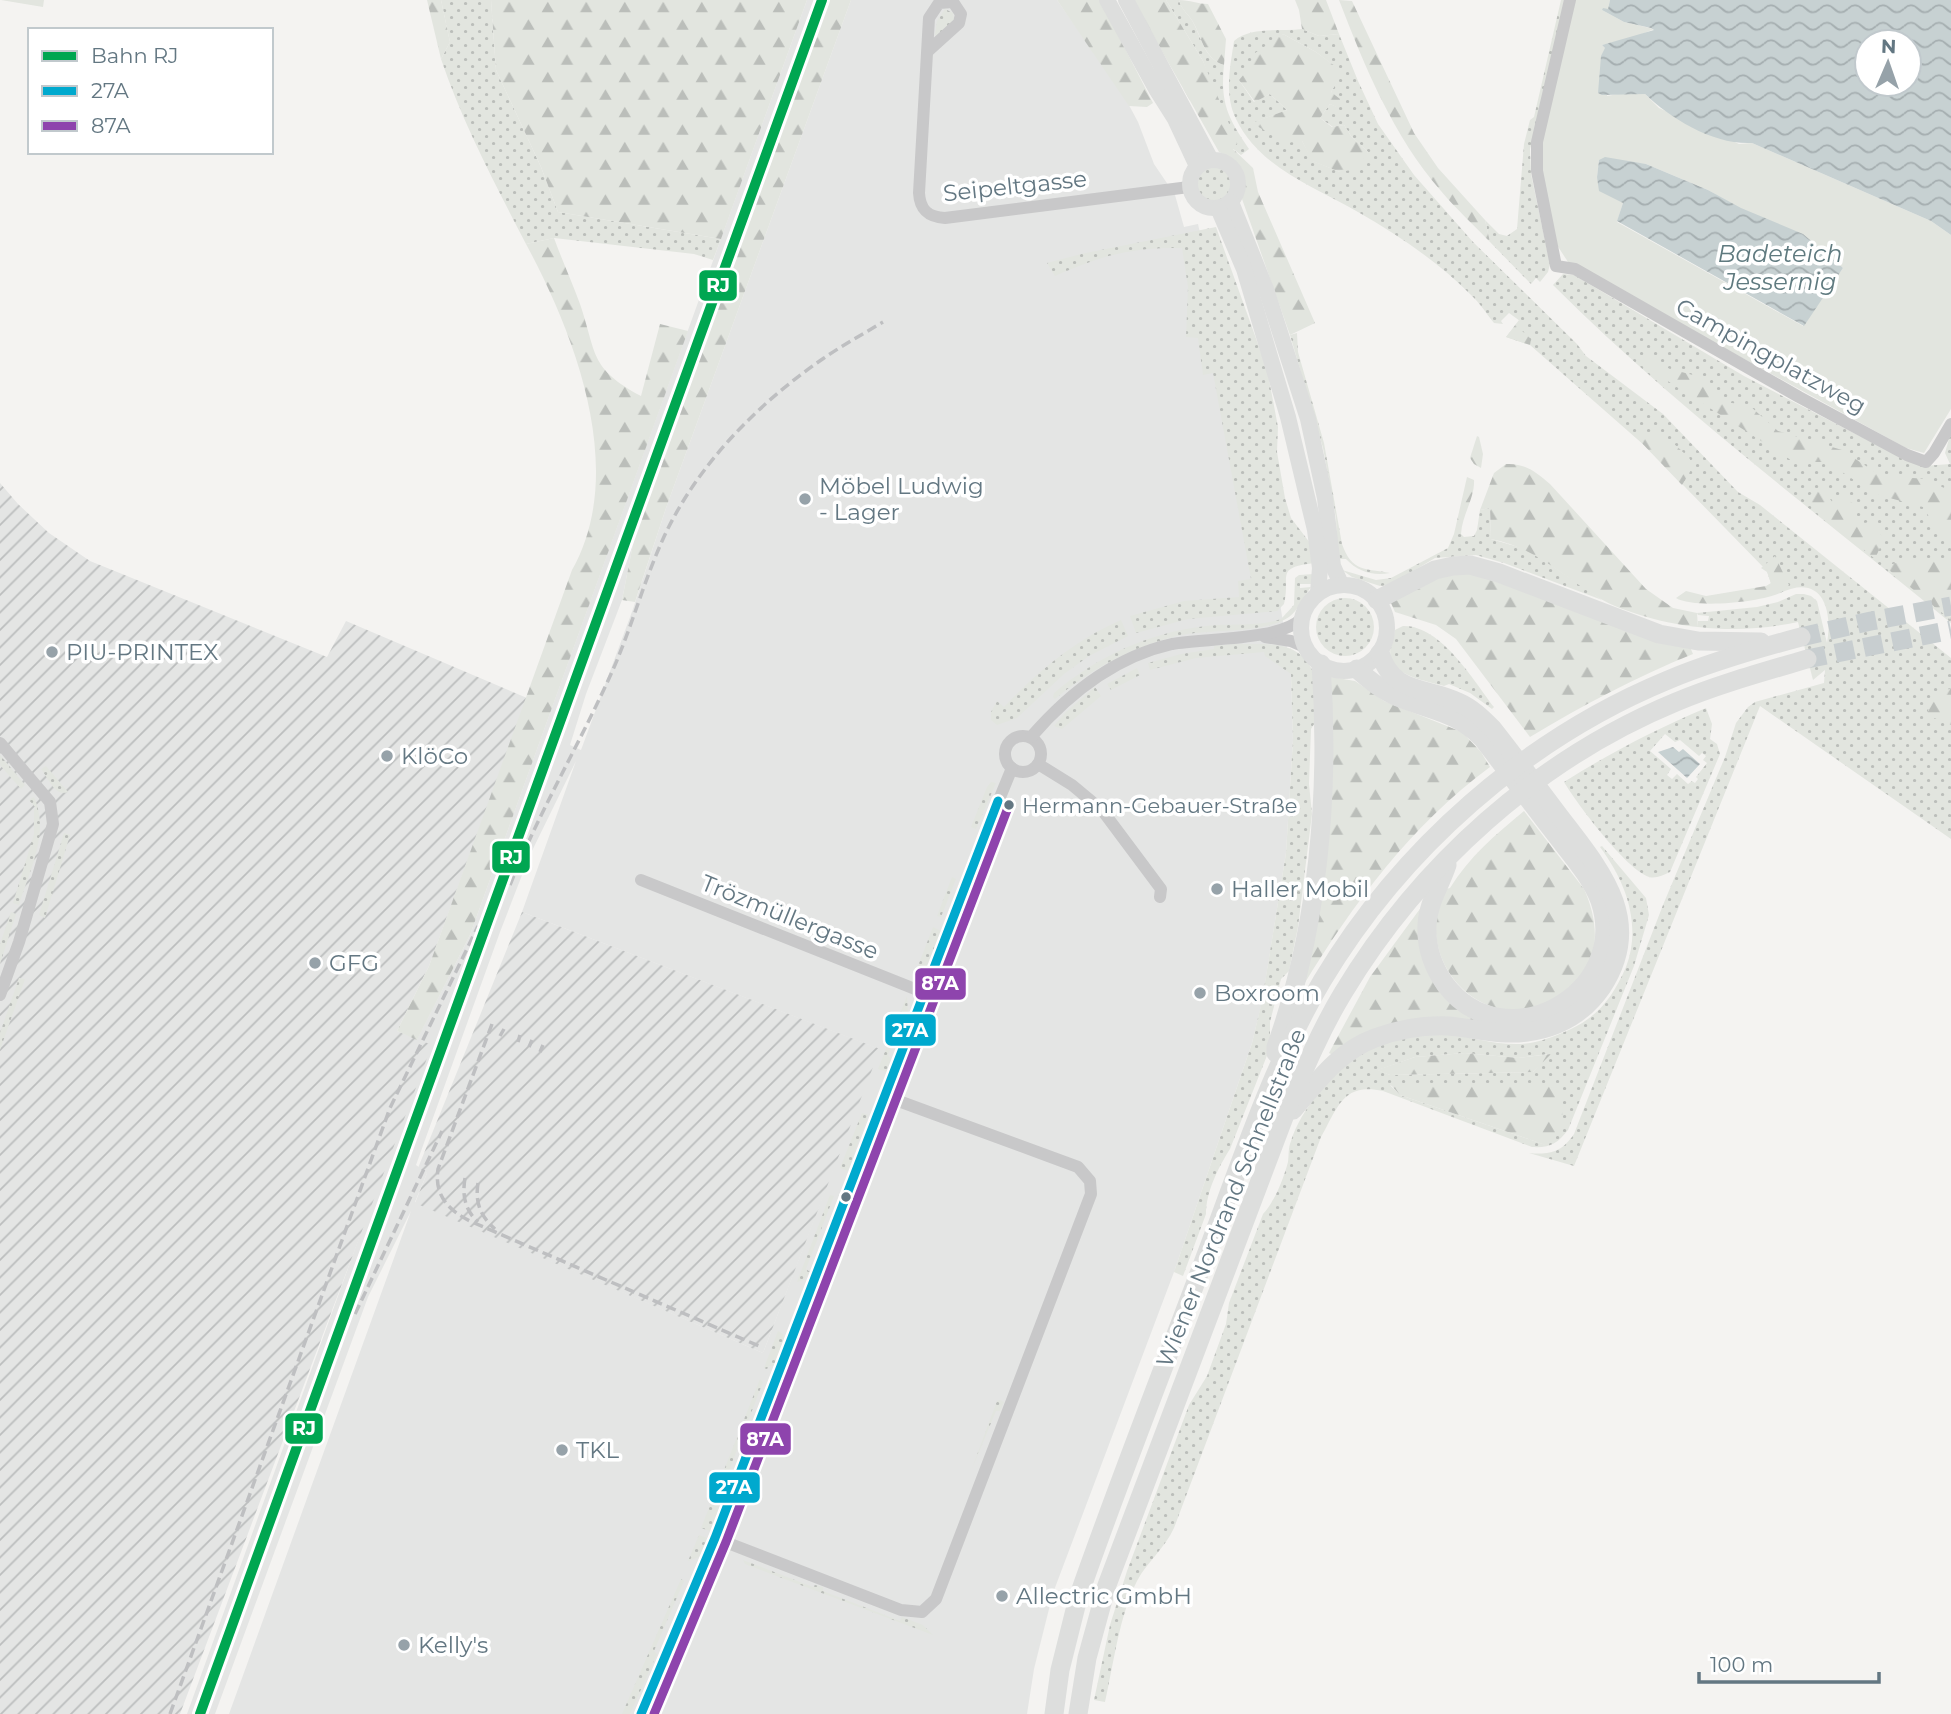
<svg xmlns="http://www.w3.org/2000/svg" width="1951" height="1714" font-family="Montserrat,sans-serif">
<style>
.built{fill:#e4e5e4;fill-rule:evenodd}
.industrial{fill:url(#industrial-furrows)}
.grass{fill:url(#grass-dots);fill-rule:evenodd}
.forest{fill:url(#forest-firs)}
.garden{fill:#e2e5df;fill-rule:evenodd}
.water{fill:url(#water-waves);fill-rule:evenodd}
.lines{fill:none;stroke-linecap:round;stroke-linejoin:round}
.highway-tunnel{stroke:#c8ced0;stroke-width:19;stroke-dasharray:19 10;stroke-linecap:butt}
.minor{stroke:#c8c8c9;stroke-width:12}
.major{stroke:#dddedd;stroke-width:16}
.highway{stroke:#dddedd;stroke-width:19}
.rail{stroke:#bebfc1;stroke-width:3.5;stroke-dasharray:10 5;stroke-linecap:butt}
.bus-1-casing{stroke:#fff;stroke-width:14}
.bus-2-casing{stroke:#fff;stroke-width:14}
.bus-1{stroke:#00a9ce;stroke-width:9}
.bus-2{stroke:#8e44ad;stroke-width:9}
.rail-1-casing{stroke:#fff;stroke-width:16}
.rail-1{stroke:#00a651;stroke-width:10}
.poi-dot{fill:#96a2a9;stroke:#fff;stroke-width:2.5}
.bus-dot{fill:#637782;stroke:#fff;stroke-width:2.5}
.labels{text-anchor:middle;stroke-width:7;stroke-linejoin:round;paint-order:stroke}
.bus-label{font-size:21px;fill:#637782;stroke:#fff;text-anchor:start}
.street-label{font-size:23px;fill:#637782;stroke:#fff}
.poi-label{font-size:23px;fill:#637782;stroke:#fff;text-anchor:start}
.water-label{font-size:24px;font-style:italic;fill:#5f7a7f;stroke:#fff}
.line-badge{stroke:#fff;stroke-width:2.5}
.badge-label{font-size:19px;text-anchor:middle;font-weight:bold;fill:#fff}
</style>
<defs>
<pattern id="industrial-furrows" width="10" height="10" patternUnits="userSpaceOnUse" patternTransform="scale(1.75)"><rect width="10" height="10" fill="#e4e5e4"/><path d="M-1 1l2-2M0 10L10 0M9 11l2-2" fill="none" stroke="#bcbebe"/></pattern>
<pattern id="grass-dots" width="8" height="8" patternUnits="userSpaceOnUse" patternTransform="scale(1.75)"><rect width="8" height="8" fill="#e2e5df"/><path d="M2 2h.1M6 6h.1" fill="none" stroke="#bbbeba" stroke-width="1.8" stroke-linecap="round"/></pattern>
<pattern id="forest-firs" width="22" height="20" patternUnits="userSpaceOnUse" patternTransform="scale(1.75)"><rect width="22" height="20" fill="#e2e5df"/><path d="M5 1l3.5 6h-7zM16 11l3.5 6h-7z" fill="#bbbeba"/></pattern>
<pattern id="water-waves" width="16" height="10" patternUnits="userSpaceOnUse" patternTransform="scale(1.75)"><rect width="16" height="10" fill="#c7d1d2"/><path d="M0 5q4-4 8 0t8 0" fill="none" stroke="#a5aeb0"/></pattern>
</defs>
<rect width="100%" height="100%" fill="#f4f3f1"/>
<path class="built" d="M807,0H829L634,539L622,600L586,694L570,745L581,750L633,609L666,508L851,0H1057L1123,94L1138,122L1154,164L1175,195L1184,227L1198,224L1276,578L1291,673L1293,740L1286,853L1262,1002L1252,1043L1174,1272L1053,1593L1034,1669L1027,1714H229L411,1211L368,1297L215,1714H187L420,1069L406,1061L470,935ZM576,761L522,912L879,1049L763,1353L415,1202L427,1173L416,1165L500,932L529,857Z"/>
<g class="industrial">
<polygon points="0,483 18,504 49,533 90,561 327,657 346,621 527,698 429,966 397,1031 432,1045 180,1714 0,1714"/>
<polygon points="522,912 880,1049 763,1353 415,1203 427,1173 418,1168"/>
</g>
<g class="grass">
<path d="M441,0H491L496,70L541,167L558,212L721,239L713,260L694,254L554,238L526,244C495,184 463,124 441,59L450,42Z"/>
<path d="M1166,0H1179C1181,10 1190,15 1194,24C1202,40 1205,59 1224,65C1220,103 1228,118 1249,149L1241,155L1232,148L1203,61Z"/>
<polygon points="1561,0 1565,0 1530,149 1531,174 1550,264 1548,272 1540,282 1536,278 1531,284 1490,242 1485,220 1499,234 1507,236 1517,229 1524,144 1530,120 1534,117"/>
<polygon points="945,9 953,13 954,20 937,36 935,35 937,21"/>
<path d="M1302,29L1319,36L1339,34L1358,81L1378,124L1414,175L1473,242L1577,344L1586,356L1663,414L1738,492L1760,505L1951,658V839L1760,706L1574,1166L1529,1153C1550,1155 1562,1152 1574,1134L1663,905L1725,757L1736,723L1748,707L1755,702L1824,683L1825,670L1813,680L1798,622C1764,629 1733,631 1698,627V621H1708L1709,616L1698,615L1697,613L1757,607L1778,602L1796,594H1804L1811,596L1817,601L1827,643C1833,609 1822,573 1780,593L1771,584L1767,571L1645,446L1530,345L1506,337L1520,321L1509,313L1501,321L1503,324L1494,323C1486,313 1479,302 1470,294C1438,262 1397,234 1358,212C1313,186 1260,168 1236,119C1224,94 1230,68 1234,41C1251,26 1281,32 1302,29ZM1283,34L1316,52L1342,72L1331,92L1337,107L1330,104L1320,118L1333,127L1344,125L1351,136L1368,152L1340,172L1313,161L1302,141L1253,123L1287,110L1270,94L1254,102L1239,80Z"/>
<circle cx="1214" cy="184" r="18"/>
<path d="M1216,227L1267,369L1278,427L1277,452L1285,498L1291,518L1310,543L1314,563C1274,568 1291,575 1284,604L1277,611L1188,619L1136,633L1130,616L1184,601L1239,597L1238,581L1251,579L1213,373L1203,375L1198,338L1186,337L1188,287L1182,248C1130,247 1101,256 1055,276L1047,263L1081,254Z"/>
<path d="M1563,274L1574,275L1744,376L1875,444L1924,466L1950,464L1945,453L1951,432V623C1816,512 1676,408 1553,285Z"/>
<path d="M1297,333L1298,352L1324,443L1342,544C1352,573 1366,568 1390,573C1373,576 1358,572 1346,559H1338L1336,518L1323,448L1290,335Z"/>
<polygon points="1490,508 1491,539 1529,550 1602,600 1504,563 1476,555 1435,558 1390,585 1380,586 1352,577 1342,570 1376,580 1391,578 1448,548 1454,534 1461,534 1464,537 1474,536 1477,530 1480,510"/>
<path d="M1314,574L1313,584H1300V588L1311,587C1304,596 1298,611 1289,617C1263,635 1204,628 1173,637C1128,649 1090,670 1055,699L1053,697L1054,693C1098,656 1148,633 1206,626C1230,623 1258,627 1281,619L1294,605L1295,578L1299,575Z"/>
<circle cx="1345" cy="627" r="29"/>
<path d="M1121,620L1128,636L1089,656L1064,674L1017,718L997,725L991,720V712L997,701L1004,707C1038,671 1075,640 1121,620Z"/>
<path d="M1403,626C1441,625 1473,680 1494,707L1492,709L1470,693L1449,684L1444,686C1427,681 1397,677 1391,658C1388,649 1394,638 1395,630Z"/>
<path d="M1234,644C1266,645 1300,638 1314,674L1316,721L1311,729L1309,784L1312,814L1298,927L1289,971L1281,979L1270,1022V1048L1230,1149C1218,1168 1206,1192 1206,1214L1183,1276L1174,1272L1252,1043L1262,1001L1286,853L1293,740L1291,674L1265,656L1264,652L1196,658L1150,670L1148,663L1181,654L1214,649V646Z"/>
<polygon points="1137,668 1140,675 1111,690 1107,684"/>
<polygon points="1095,687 1101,696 1062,729 1054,726 1066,712"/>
<path d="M1706,708L1712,724L1710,739L1717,744L1720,754L1670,872C1663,875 1656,879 1649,877C1626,869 1577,804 1564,782C1610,753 1656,729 1706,708ZM1665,734L1675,742L1680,740L1699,756L1702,753L1706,756L1703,760L1707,763L1696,777L1698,779L1695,783L1692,781L1688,784L1677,774L1672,779L1667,775L1671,769L1650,751Z"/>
<polygon points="0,755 25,785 21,789 0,765"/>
<path d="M46,766L68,792C55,797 49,779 41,769Z"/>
<polygon points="991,782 996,783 976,829 971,827 987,787"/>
<path d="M34,797C50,833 30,869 19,905L13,903L34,834V810L36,808L29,800Z"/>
<polygon points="1000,817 1005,824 996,849 992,847 994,842 991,839"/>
<polygon points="64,833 70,835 45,918 39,915"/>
<path d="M1602,846L1646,898L1649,915L1634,966L1568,1130C1557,1144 1550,1148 1532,1147L1383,1091C1343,1082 1338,1107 1321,1137L1174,1528C1165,1548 1147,1562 1137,1581C1119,1617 1114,1662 1105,1702L1094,1700L1110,1625L1127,1571L1189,1405L1207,1376L1226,1324L1229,1303L1263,1214C1275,1201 1283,1180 1288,1162C1289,1155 1288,1148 1291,1141C1301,1109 1332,1073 1359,1055C1382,1039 1419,1032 1447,1034C1471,1037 1495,1045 1521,1044C1539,1043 1555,1036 1571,1029C1599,1016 1614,995 1626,967C1642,925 1626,882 1600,847ZM1465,1053L1518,1058L1549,1054L1533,1072L1390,1075L1378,1070L1415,1057ZM1390,1085L1546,1145L1400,1095Z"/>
<polygon points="981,876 985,877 966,925 963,924"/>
<polygon points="952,877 956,879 941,917 937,916"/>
<polygon points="11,912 16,914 0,964 0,944"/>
<polygon points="933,927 941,931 925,971 913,979"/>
<polygon points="958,934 962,936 940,993 938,992 945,969 942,965 953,935"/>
<polygon points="19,978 25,979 0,1050 0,1033"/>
<polygon points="907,996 908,1014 906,1017 903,1016 888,1055 891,1059 886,1072 878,1069"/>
<polygon points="932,1002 937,1002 915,1061 909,1064"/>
<polygon points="862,1113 868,1115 848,1171 840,1168"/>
<polygon points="867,1165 873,1168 846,1240 843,1235 855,1205 852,1201"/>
<polygon points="830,1195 834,1196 806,1269 810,1272 804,1280 797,1282"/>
<polygon points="841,1251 824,1296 821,1295 836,1252"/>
<polygon points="809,1330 811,1330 783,1402 780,1401 790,1374 786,1370 798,1340 803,1340"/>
<polygon points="778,1331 783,1334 784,1339 774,1366 769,1366 767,1369 764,1368"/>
<polygon points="760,1379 763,1382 717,1502 720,1505 710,1531 701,1528"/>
<polygon points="1000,1400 1004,1402 1000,1411 996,1411 971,1471 997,1401"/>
<polygon points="776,1409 780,1411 762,1460 758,1458"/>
<polygon points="754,1468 758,1469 735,1529 732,1522 733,1510 738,1511"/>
<polygon points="699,1535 707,1538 699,1557 688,1561"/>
<polygon points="724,1556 675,1670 669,1662 671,1659 675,1659 712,1573 710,1568"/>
<polygon points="743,1560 813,1587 815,1585 823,1587 823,1591 900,1621 902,1617 923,1625 933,1635 745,1564"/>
<polygon points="681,1579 684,1581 654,1651 657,1654 630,1714 622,1714"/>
<polygon points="666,1680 670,1681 656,1714 648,1714 662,1681"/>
</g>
<g class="forest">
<polygon points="1,0 44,0 43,7"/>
<polygon points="427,0 441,0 450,42 441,59"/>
<polygon points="491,0 807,0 721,239 558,212 541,167 496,70"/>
<polygon points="829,0 851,0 666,508 635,602 622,600 634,539"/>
<polygon points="1057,0 1100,0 1153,103 1147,107 1129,106"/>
<path d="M1133,0H1166L1203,61L1237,143L1233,149L1253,168L1258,192L1315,323L1290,335L1242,199C1248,175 1243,161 1219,152Z"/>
<path d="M1179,0C1190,0 1198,4 1208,4L1226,39L1224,65C1205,59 1202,39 1194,24C1190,15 1181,10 1179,0Z"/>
<polygon points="1295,0 1326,0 1339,34 1319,36 1302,29 1299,10"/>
<path d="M1339,0L1352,1L1414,133L1438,168L1485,220L1490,242C1474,225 1456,209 1441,191C1393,136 1365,67 1339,0Z"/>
<polygon points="1283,34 1316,52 1343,72 1331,92 1340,99 1338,108 1330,104 1320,118 1332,127 1344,125 1351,136 1368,152 1356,169 1340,172 1312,161 1302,141 1285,143 1252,123 1287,110 1270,94 1255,102 1239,80 1251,66 1255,53"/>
<path d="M554,238C562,260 572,282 580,304C597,354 589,368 641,396L660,324L688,331L470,935L417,1040L397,1031L429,966L572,570C628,471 575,335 526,244Z"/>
<polygon points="1519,320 1524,324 1520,329 1531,339 1530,345 1506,337"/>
<polygon points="1644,356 1670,369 1693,375 1726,402 1750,406 1778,431 1842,450 1881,476 1928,479 1951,492 1951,543 1945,543 1923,507 1875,494 1827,462 1794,462 1638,362"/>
<path d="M1644,432C1664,433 1676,445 1690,459L1691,470L1682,485L1637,438Z"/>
<polygon points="1477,436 1479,437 1483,454 1481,468 1474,464 1470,458"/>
<path d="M1506,464C1525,463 1536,472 1550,484L1646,589L1673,608L1697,613L1698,627C1671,625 1622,612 1599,598C1560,575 1537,548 1491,539L1490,508L1480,510L1494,473Z"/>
<path d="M1467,477L1474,480C1475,498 1462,515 1461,534H1454Z"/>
<polygon points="1822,488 1833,503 1845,498 1854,504 1859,524 1870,522 1884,538 1875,559 1803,499"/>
<path d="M1775,556L1789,585C1786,588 1784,591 1780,593C1762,602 1694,609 1676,598L1686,591L1706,596L1766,586L1771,583L1767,572L1761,568Z"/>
<polygon points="1951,559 1951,620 1884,566 1909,560"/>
<path d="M1461,570L1690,647L1693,654C1636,677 1583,705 1530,737L1456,639L1436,625L1395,612L1391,603L1433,576Z"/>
<path d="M1331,677L1355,681L1384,701L1462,732L1481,752L1490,767C1412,824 1352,905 1303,986Z"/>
<polygon points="1951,688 1951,725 1927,715 1931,698"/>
<path d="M1524,811L1584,889C1596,915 1602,953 1581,976C1577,982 1570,986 1565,991C1553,1001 1537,1008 1521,1010C1471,1014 1432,968 1436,920C1438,909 1442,899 1446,889L1450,888C1469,857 1496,834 1524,811Z"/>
<polygon points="1425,902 1423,950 1482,1019 1480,1024 1444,1020 1333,1055 1329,1053 1370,977"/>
<polygon points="1465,1053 1518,1058 1551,1054 1533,1072 1390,1075 1377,1070 1415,1057"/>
<path d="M1390,1084H1548L1560,1094C1564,1115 1565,1131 1546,1145L1400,1095Z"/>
</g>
<path class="garden" d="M1573,0H1610L1608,9L1602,10L1624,22L1654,29L1635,37L1602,45L1605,48L1607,96L1623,93L1645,94L1659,108L1739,144L1752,143L1931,221L1951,235V409L1924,453L1906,448L1568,262L1555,242L1541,167L1542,140ZM1599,160L1646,164L1708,190L1843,268L1803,326L1617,222L1623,203L1597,177Z"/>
<g class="water">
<path d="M1610,0H1951V235L1931,221L1752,143C1714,145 1671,119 1645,94L1602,95L1598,93L1601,56L1605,48L1602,45L1654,30L1651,28L1624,22L1602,10L1603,8L1608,9ZM1867,42H1909V84H1867Z"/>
<polygon points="1605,157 1646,164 1708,190 1741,208 1803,234 1843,268 1804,326 1617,221 1623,203 1599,191 1597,177 1599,160"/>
<polygon points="1673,747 1679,752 1683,749 1700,764 1687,778 1658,752"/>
</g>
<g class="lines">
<g class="highway-tunnel">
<polyline points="1801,637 1871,621 1951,606"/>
<polyline points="1807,659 1951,630"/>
</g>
<g class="minor">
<polyline points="1570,0 1537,142 1537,171 1556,266 1575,269 1799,397 1907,455 1926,462 1934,453 1951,424"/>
<path d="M928,51L959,23L961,14L953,2L939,3L929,18L919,193C920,210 928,217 945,218L1189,187"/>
<polyline points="1265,637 1291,641 1307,648"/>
<circle cx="1023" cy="754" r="18"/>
<path d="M1031,737C1069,693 1114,657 1172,644C1204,638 1281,641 1302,618"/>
<polyline points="0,743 50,802 53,824 19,942 0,995"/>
<polyline points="1038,764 1072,785 1102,810 1161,889 1160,897"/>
<polyline points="641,880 925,993"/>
<polyline points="715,1538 901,1610 922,1612 936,1599 1091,1194 1090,1181 1078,1167 885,1096"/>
<polyline points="641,1714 715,1538 978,851 1012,768"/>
</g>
<g class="major">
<polyline points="1107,0 1156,89 1175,119 1197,166"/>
<polyline points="1126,0 1211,160"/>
<circle cx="1214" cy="184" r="24"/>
<polyline points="1231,202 1266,289 1308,419 1325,498 1333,566 1341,584"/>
<polyline points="1218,208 1244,269 1288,417 1315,530 1320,568 1318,593"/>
<circle cx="1344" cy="628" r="43"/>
</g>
<g class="highway">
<polyline points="1377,600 1435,570 1453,566 1470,565 1499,573 1659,634 1698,641 1761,642"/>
<path d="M1357,669C1369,680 1382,691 1398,697C1431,711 1455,711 1482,738C1507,770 1531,803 1556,835C1572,856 1591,877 1600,901C1631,994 1504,1063 1445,984C1433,967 1426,946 1427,925C1428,903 1440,886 1447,865"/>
<path d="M1276,1053V1047C1319,926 1330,791 1321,664"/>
<path d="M1293,1110C1317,1082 1339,1051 1375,1038C1399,1029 1423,1025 1448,1026C1474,1028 1501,1036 1527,1032C1558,1028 1584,1013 1602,987C1647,919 1597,866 1557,813C1536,785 1515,757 1493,729C1482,718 1472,708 1458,702C1425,686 1393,695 1380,653"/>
<path d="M1054,1714L1060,1670L1078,1598C1117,1486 1161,1375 1203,1263C1239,1169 1270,1069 1322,981C1401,849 1525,739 1668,680C1711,662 1756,649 1801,637"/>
<path d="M1078,1714L1087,1658L1107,1585L1286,1112C1303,1072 1320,1031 1343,993C1420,865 1538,759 1676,702C1719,684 1763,672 1807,659"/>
</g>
<g class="rail">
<path d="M510,885C539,812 579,745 611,674C631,630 643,583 663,539C696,466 758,403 824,358C843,345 863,334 883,322"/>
<path d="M492,1024L438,1169C434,1196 449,1211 472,1222L759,1346"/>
<polyline points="500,1036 504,1029"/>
<polyline points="518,1042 520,1035"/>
<polyline points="529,1047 532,1040"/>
<polyline points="540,1052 543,1045"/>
<path d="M465,1178C462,1196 465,1210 478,1222"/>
<path d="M478,1183C475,1202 480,1216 495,1229"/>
<polyline points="355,1314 442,1131"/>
<polyline points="170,1714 390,1108 478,926"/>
</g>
<g class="bus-1-casing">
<polyline id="bus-1" points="641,1714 715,1538 998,801"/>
</g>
<g class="bus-2-casing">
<polyline id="bus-2" points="654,1714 726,1542 1009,805"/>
</g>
<use href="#bus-1" class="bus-1"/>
<use href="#bus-2" class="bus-2"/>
<g class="rail-1-casing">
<polyline id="rail-1" points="200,1714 822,0"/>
</g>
<use href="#rail-1" class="rail-1"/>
</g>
<g class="poi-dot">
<circle cx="805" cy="499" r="7"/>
<circle cx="52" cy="652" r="7"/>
<circle cx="387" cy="756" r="7"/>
<circle cx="1217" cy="889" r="7"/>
<circle cx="315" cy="963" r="7"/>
<circle cx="1200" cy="993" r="7"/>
<circle cx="562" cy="1450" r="7"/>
<circle cx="1002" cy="1596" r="7"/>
<circle cx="404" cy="1645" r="7"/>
</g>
<g class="bus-dot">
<circle cx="1009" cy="805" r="6"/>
<circle cx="846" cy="1197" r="6"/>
</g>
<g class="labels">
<g class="bus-label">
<text x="1022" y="813">Hermann-Gebauer-Straße</text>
</g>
<g class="street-label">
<text transform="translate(1015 186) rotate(-6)" y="8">Seipeltgasse</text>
<text transform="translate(1771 356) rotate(29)" y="8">Campingplatzweg</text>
<text transform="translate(790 917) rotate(22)" y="8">Trözmüllergasse</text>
<text transform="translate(1231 1198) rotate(-68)" y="8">Wiener Nordrand Schnellstraße</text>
</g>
<g class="poi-label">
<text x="819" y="494">Möbel Ludwig<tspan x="819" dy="26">- Lager</tspan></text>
<text x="66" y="660">PIU-PRINTEX</text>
<text x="401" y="764">KlöCo</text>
<text x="1231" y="897">Haller Mobil</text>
<text x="329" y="971">GFG</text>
<text x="1214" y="1001">Boxroom</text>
<text x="576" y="1458">TKL</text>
<text x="1016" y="1604">Allectric GmbH</text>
<text x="418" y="1653">Kelly's</text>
</g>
<g class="water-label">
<text x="1780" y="262">Badeteich<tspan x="1780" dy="28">Jessernig</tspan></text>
</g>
</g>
<g class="line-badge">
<rect x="698" y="269" width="40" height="33" rx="7" fill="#00a651"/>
<rect x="491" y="840" width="40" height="34" rx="7" fill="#00a651"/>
<rect x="914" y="967" width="53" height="34" rx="7" fill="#8e44ad"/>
<rect x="884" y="1013" width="53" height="34" rx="7" fill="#00a9ce"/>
<rect x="284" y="1412" width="40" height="33" rx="7" fill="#00a651"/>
<rect x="739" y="1422" width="53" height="34" rx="7" fill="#8e44ad"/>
<rect x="708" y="1471" width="53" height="33" rx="7" fill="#00a9ce"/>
</g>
<g class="badge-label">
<text x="718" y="292">RJ</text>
<text x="511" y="864">RJ</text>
<text x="940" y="990">87A</text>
<text x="910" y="1037">27A</text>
<text x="304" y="1435">RJ</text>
<text x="765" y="1446">87A</text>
<text x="734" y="1494">27A</text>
</g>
<rect x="28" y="28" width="245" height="126" fill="#ffffff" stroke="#c1c9cd" stroke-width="2"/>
<rect x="42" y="51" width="35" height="10" fill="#00a651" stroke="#c1c9cd" stroke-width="2"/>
<text x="91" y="63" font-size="21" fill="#637782">Bahn RJ</text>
<rect x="42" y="86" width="35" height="10" fill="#00a9ce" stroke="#c1c9cd" stroke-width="2"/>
<text x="91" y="98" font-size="21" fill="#637782">27A</text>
<rect x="42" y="121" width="35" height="10" fill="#8e44ad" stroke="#c1c9cd" stroke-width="2"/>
<text x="91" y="133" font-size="21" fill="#637782">87A</text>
<g transform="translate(1888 63) rotate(2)"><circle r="33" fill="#ffffff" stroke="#c1c9cd" stroke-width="2"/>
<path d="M0-5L12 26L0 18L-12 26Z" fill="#96a2a9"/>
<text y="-10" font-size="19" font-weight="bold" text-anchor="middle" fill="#637782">N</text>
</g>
<path d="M1699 1672v10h180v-10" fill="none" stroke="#637782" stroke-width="3.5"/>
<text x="1710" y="1672" font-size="21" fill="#637782" stroke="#ffffff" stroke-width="5" paint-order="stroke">100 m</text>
</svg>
